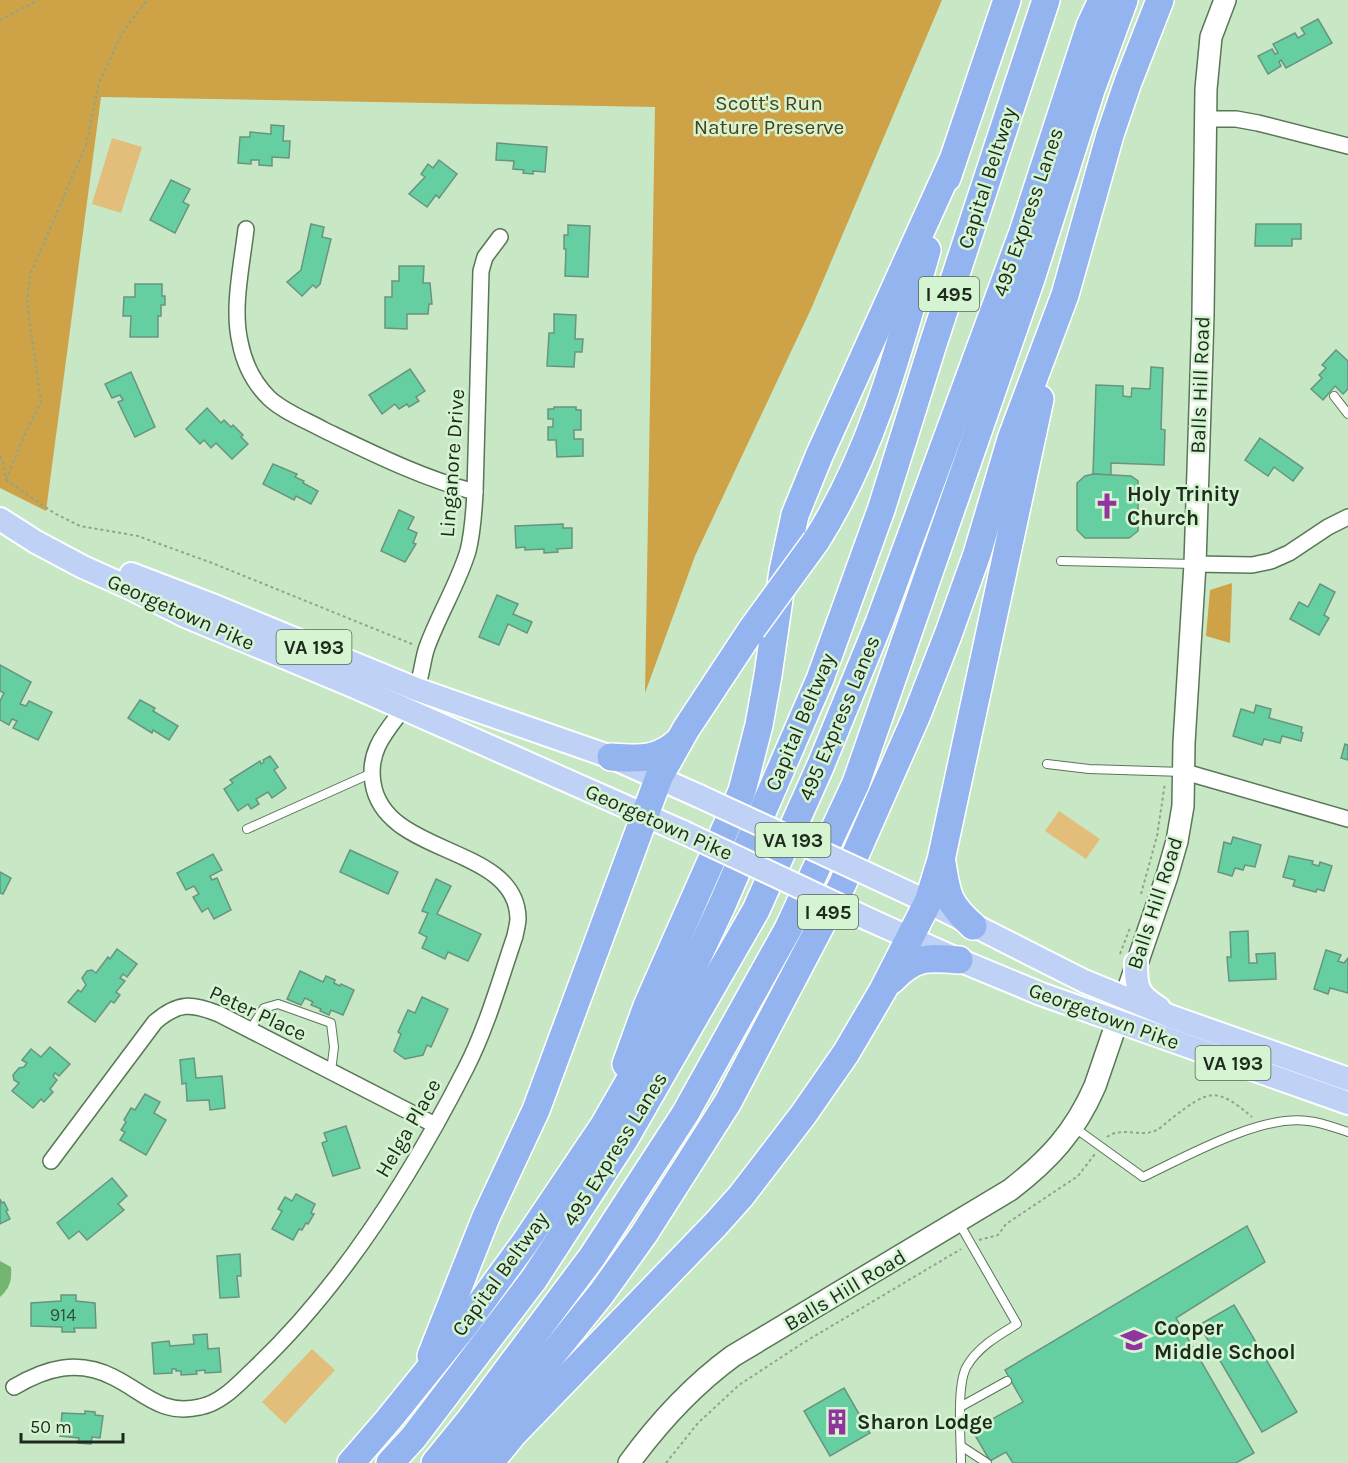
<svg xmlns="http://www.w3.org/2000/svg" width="1348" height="1463" font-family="Karla,sans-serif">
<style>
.green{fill:#e2be7a}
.forest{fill:#cea247}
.water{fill:#74b670}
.building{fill:#66cfa1;stroke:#69947f;stroke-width:1.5}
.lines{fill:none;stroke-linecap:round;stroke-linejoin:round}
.lane-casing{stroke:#597657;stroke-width:10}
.street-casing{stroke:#597657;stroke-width:18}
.secondary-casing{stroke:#597657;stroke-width:24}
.primary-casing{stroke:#fff;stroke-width:26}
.highway-casing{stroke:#fff;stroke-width:30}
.path{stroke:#8da68b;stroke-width:2;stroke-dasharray:3 3;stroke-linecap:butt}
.lane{stroke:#fff;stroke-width:8}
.street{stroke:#fff;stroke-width:15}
.secondary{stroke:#fff;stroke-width:21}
.primary{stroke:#bfd2f6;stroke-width:22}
.highway{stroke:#94b4f0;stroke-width:27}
.primary-bridge-casing{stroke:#fff;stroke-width:26;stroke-linecap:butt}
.highway-bridge-casing{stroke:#fff;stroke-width:30;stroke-linecap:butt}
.primary-bridge{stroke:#bfd2f6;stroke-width:22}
.highway-bridge{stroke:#94b4f0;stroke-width:27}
.labels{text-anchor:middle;stroke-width:5;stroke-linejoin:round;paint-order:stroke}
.number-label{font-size:18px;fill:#30533e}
.shield{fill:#d5f5d2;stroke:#556753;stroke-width:1.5}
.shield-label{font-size:20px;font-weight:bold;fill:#1e2a1d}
.park-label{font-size:21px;fill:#513e18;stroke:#d5f5d2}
.street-label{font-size:21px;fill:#1e2a1d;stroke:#d5f5d2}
.poi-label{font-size:21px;font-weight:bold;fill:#1e2a1d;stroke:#d5f5d2;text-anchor:start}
</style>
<rect width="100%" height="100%" fill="#c8e8c5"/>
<g class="green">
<polygon points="112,138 142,147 121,213 92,204"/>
<polygon points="1059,811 1100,839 1086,859 1045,831"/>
<polygon points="312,1349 335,1370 285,1424 262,1402"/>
</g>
<g class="forest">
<polygon points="0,0 942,0 811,309 695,556 645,693 655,107 101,97 46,511 0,488"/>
<polygon points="1232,583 1230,643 1206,636 1210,590"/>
</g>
<path class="water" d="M0,1261L11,1267C12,1280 10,1288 0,1297Z"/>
<g class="building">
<polygon points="1318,19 1332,43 1286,68 1281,60 1279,62 1281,66 1268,74 1258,56 1272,49 1275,54 1278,53 1273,44 1295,33 1298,38 1305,34 1301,28"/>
<polygon points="271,125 284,126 283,141 290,141 289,158 272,157 272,166 259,165 259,160 251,160 251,164 238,163 240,137 250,137 250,132 271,134"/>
<polygon points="497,143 547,147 545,172 533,171 533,174 523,173 524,170 513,169 514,161 496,160"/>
<polygon points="439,160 457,174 439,198 436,195 427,207 409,194 425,177 421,174 428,164 433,168"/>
<polygon points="171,180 190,189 183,202 189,205 175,233 150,220"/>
<polygon points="311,224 324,227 322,237 331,239 320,284 316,288 313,285 302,296 287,282 301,270"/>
<polygon points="1256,224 1301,224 1301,239 1292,239 1292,246 1255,246"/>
<polygon points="568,225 590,226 588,277 565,276 566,249 564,249 564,235 568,235"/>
<polygon points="399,266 424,266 423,283 430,283 432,304 429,304 428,314 407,314 407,329 385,328 385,297 392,297 392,281 399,281"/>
<polygon points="135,284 162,284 162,296 165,296 165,305 161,305 161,316 158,316 158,337 130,337 131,316 123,316 124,297 135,297"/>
<polygon points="554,314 576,315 575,339 583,339 582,352 575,352 574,367 547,366 549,333 554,333"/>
<polygon points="1336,350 1348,361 1348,389 1343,394 1335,386 1323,400 1311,389 1322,378 1319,375 1326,368 1322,365"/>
<polygon points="1151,367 1163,368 1161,429 1165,430 1164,465 1111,463 1111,475 1093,474 1096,385 1123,386 1123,396 1131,397 1132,388 1150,389"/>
<polygon points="410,369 425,391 416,397 419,401 409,407 407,404 399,409 395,404 382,414 369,395"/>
<polygon points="131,372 155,427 135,437 118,402 123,400 120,395 112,398 105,384"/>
<polygon points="554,407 576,407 576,410 581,410 581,430 574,430 574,439 583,439 583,456 557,457 556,440 548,440 548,427 553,427 553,419 548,419 548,409 554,409"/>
<polygon points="207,408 221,423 224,420 231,427 233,425 243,435 241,437 248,444 232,459 216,443 211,448 204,440 200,444 186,429"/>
<polygon points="1260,438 1303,468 1293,481 1274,467 1268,476 1245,460"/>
<polygon points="273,464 297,474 295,477 304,481 303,483 318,491 311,504 296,496 294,500 263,484"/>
<polygon points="1093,474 1131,476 1138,481 1138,531 1129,538 1085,538 1077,530 1077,483 1085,476"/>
<polygon points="399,510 414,517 408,529 417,533 413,543 416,544 405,562 381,551"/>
<polygon points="563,524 563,528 572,528 572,548 557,549 558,552 544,553 544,549 525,550 525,547 516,548 515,526"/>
<polygon points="1320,584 1335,592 1324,615 1329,618 1319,635 1290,619 1299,602 1308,607"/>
<polygon points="497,595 518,604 513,614 532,622 527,633 508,624 499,645 479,637"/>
<polygon points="0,665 31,682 20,704 26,706 29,701 52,712 38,740 13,728 17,721 12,719 9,725 0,720 0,701 4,693 0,691"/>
<polygon points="140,700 155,708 153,711 178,726 169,740 153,730 152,733 128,718"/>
<polygon points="1256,705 1271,709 1269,718 1302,727 1301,732 1303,733 1301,741 1282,736 1280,743 1264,739 1262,745 1233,736 1241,709 1254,713"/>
<polygon points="1345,744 1348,745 1348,760 1341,758"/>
<polygon points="270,756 278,767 274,770 286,788 272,798 268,792 256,799 259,804 251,809 248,804 238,811 224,789 233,783 230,780 260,761 261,764 264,762 263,760"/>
<polygon points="1233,837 1261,845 1255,867 1245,865 1243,870 1235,868 1232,876 1218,872 1224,842 1231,844"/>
<polygon points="350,850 398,872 388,894 340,872"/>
<polygon points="213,854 222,870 210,876 212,880 217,878 231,910 214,919 208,908 202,912 193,897 199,894 194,886 186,890 177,873"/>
<polygon points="1289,856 1313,861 1312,864 1319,866 1320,862 1332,866 1324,891 1317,889 1316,892 1293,886 1295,880 1283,877"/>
<polygon points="0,872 11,878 3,894 0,893"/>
<polygon points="436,879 451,886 437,914 481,934 468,961 448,952 445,959 422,948 427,937 419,933 428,913 422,911"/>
<polygon points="1248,931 1249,963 1257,963 1256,954 1275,953 1276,979 1229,981 1227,957 1231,957 1230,932"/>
<polygon points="117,949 137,964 127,977 123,974 120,978 125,981 116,992 120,995 114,1003 111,1001 95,1022 68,1002 78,990 81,992 86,985 82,978 87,971 92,970 96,973 108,957 110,959"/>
<polygon points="1326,950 1341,955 1338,961 1344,963 1348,958 1348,993 1330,988 1328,994 1314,989"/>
<polygon points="300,971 323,982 326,976 335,980 334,983 340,986 341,984 354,990 343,1015 331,1010 329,1015 320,1011 321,1009 311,1005 313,1002 305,998 301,1005 287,999"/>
<polygon points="422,997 448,1009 431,1047 427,1045 423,1055 405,1059 394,1051 401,1034 398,1032 408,1010 415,1013"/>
<polygon points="50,1047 70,1064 59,1076 55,1073 53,1076 57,1080 50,1089 53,1092 44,1102 41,1099 33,1108 12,1091 19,1083 14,1080 13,1075 19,1068 24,1067 27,1063 22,1060 31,1049 41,1057"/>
<polygon points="194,1058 196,1078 222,1076 225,1108 210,1110 209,1100 187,1101 186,1083 182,1084 180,1060"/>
<polygon points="145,1094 160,1102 154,1113 166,1120 146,1155 120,1140 125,1132 121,1130 126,1122 124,1120 131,1108 135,1110"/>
<polygon points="346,1126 360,1168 333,1176 322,1143 327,1141 324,1133"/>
<polygon points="112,1178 127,1196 118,1204 124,1210 87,1240 79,1231 69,1239 57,1223"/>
<polygon points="296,1194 315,1204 311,1213 314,1214 308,1224 306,1223 302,1230 299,1229 293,1240 272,1229 282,1211 278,1209 285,1197 292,1201"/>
<polygon points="0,1199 2,1203 4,1202 8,1210 6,1211 10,1219 0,1224"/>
<polygon points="1247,1226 1265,1262 1176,1318 1254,1453 1236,1463 1013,1463 1006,1452 990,1461 972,1430 1023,1402 1005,1370"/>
<polygon points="240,1254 241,1276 237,1276 239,1297 220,1298 217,1256"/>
<polygon points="61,1295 76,1295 76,1301 95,1303 96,1328 74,1328 75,1332 62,1332 62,1327 31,1326 31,1303 61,1301"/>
<polygon points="1234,1305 1297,1412 1262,1432 1199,1325"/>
<polygon points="207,1334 208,1349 219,1348 221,1372 205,1373 205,1370 196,1371 197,1374 181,1375 181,1371 176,1371 176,1369 172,1369 172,1373 154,1374 152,1343 169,1341 170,1346 194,1344 193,1335"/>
<polygon points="844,1388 870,1433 830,1456 804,1411"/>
<polygon points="85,1411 95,1412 95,1415 103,1416 100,1438 92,1437 91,1444 78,1443 79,1438 60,1436 62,1413 85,1414"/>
</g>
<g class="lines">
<g class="lane-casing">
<g id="lane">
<polyline points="1334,396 1348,414"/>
<polyline points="1061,561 1194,564"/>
<polyline points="1047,764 1089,769 1183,772"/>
<polyline points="247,829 372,773"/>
<polyline points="250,1030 264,1008 278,1004 331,1023 334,1047 331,1071"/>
<path d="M1075,1128L1143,1177C1185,1157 1261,1114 1308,1121C1321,1122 1335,1128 1348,1132"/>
<path d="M959,1223L1017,1324C999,1335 978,1347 967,1366C956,1384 961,1440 961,1463"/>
<polyline points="960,1407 1007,1381"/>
<polyline points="961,1446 987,1463"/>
</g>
</g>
<g class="street-casing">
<g id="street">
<polyline points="1205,119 1236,119 1258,123 1348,146"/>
<path d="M246,229C242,264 232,308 240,342C244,363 254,383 269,398C284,412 306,420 324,430C374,454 422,478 475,492"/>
<polyline points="1195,564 1252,565 1271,561 1289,553 1328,527 1348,517"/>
<polyline points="1185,772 1348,819"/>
<path d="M51,1161L155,1022C178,1002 191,1003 219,1014L435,1125"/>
<path d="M14,1387C46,1368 78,1359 113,1377C144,1392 161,1416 200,1407C222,1403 239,1383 255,1368C342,1286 412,1174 466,1068C487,1027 500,980 515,936C516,930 518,924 518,918C516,844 384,857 373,783C366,742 398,722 415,691C422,678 422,661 427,647C439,614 458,584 468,551C473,531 474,512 475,492L481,271L485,257L500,237"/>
</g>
</g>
<g class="secondary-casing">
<path id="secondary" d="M629,1463C659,1422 692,1386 733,1356L1010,1190C1049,1160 1075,1132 1095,1086L1167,876L1177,841L1183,806L1184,743L1195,564L1203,315L1206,89L1211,37L1225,0"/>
</g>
<g class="primary-casing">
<g id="primary">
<polyline points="0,519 36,542 83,567 132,589 183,615 353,686 683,832"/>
<polyline points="131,574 212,605 416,689 611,757 699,796"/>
<polyline points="887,883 928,902 1084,981 1172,1017 1348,1079"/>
<polyline points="870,920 959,960 1041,994 1348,1103"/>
<path d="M1136,963C1136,988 1137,994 1159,1008"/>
</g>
</g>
<g class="highway-casing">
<g id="highway">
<polyline points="947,178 1007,0"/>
<path d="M816,541C872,453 899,349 927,250"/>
<path d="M611,757C639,759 657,761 679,741"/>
<path d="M942,863C947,895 948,904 973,926"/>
<path d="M892,980C914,956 928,957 959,960"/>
<polyline points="626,1064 647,1006 742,791 759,725 768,675 783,571 795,515 819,456 952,162"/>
<polyline points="431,1356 486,1217 536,1110 659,777 686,729 752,629"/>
<polyline points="492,1460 514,1433 716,1224 741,1196 803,1115 846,1053 883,990 928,902 941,860 1040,399"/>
<polyline points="351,1463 389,1419 464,1326 524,1244 604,1125 684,986 722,905 820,679 881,510 933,344 1046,0"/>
<polyline points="390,1463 413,1438 534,1279 624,1140 756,910 820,767 879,623 1023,232 1090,26 1102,0"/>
<polyline points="435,1463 470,1420 592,1257 685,1114 788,929 856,783 1032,276 1091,90 1124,0"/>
<polyline points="465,1463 601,1294 644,1234 728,1102 842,885 916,717 948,635 977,554 1011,439 1065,295 1110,135 1128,82 1160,0"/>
</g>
</g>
<g class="path">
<polyline points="0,20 38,0"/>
<polyline points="0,456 4,464 5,477"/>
<polyline points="6,480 25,434 41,402 27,303 30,275 86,145 99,83 122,33 147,0"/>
<polyline points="6,480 54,513 80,526 138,536 212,563 412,644"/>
<polyline points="1141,894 1157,836 1165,783"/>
<polyline points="1120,954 1130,928"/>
<path d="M1107,1137C1121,1126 1141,1138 1157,1130C1162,1127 1167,1122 1172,1118C1208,1091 1215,1085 1252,1117"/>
<polyline points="979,1240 998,1235 1006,1224 1078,1176 1095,1154"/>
<polyline points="666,1463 698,1423 739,1385 803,1343 961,1249"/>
</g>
<use href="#lane" class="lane"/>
<use href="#street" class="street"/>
<use href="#secondary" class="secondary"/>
<use href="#primary" class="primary"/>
<use href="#highway" class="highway"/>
<g class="primary-bridge-casing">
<g id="primary-bridge">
<polyline points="699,796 887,883"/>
<polyline points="683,832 870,920"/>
</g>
</g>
<g class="highway-bridge-casing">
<polyline id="highway-bridge" points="752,629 816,541"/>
</g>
<use href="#primary-bridge" class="primary-bridge"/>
<use href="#highway-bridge" class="highway-bridge"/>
</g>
<defs>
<g id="church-bare" transform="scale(2.07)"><path d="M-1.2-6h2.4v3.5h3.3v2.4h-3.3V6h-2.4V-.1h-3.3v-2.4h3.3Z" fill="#92349e" stroke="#d5f5d2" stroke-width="2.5" paint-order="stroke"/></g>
<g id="school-bare" transform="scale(2.07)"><path d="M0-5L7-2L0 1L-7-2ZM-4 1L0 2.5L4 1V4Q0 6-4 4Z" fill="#92349e" stroke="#d5f5d2" stroke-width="2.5" paint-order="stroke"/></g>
<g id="building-bare" transform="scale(2.07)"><path d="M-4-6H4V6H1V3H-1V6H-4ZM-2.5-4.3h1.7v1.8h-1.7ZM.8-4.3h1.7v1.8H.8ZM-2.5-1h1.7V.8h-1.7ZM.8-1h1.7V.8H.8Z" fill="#92349e" stroke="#d5f5d2" stroke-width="2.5" paint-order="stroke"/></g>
</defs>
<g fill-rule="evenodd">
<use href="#church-bare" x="1107" y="506"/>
<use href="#school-bare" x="1134" y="1340"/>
<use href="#building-bare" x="837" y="1422"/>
</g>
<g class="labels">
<g class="number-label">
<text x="63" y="1321">914</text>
</g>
<g class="shield">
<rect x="919" y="277" width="60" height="34" rx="4.5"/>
<rect x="276.5" y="630" width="75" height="34" rx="4.5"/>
<rect x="755.5" y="823" width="75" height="34" rx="4.5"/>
<rect x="798" y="895" width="60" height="34" rx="4.5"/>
<rect x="1195.5" y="1046" width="75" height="34" rx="4.5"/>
</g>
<g class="shield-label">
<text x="949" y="301">I 495</text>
<text x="314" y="654">VA 193</text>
<text x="793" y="847">VA 193</text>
<text x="828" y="919">I 495</text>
<text x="1233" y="1070">VA 193</text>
</g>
<g class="park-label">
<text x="769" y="110">Scott's Run<tspan x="769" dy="24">Nature Preserve</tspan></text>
</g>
<g class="street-label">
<text transform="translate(987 178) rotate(-72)" y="7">Capital Beltway</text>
<text transform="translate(1028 212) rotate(-71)" y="7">495 Express Lanes</text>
<text transform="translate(1200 385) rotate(-88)" y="7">Balls Hill Road</text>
<text transform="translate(452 463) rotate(-86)" y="7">Linganore Drive</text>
<text transform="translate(181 612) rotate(24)" y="7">Georgetown Pike</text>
<text transform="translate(839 718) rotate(-67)" y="7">495 Express Lanes</text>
<text transform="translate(800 722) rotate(-67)" y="7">Capital Beltway</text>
<text transform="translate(659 822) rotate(24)" y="7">Georgetown Pike</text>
<text transform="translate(1155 903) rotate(-72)" y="7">Balls Hill Road</text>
<text transform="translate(258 1013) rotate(25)" y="7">Peter Place</text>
<text transform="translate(1104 1016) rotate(20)" y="7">Georgetown Pike</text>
<text transform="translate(408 1128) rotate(-60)" y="7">Helga Place</text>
<text transform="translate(615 1149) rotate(-58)" y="7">495 Express Lanes</text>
<text transform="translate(500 1274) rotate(-54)" y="7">Capital Beltway</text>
<text transform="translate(845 1290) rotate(-31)" y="7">Balls Hill Road</text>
</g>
<g class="poi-label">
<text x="1127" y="501">Holy Trinity<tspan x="1127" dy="24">Church</tspan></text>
<text x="1154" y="1335">Cooper<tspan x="1154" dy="24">Middle School</tspan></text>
<text x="857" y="1429">Sharon Lodge</text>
</g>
</g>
<path d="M21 1433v9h102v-9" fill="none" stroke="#1e2a1d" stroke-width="3"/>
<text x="30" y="1433" font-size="18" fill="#1e2a1d" stroke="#d5f5d2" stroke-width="4.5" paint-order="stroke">50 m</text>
</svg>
